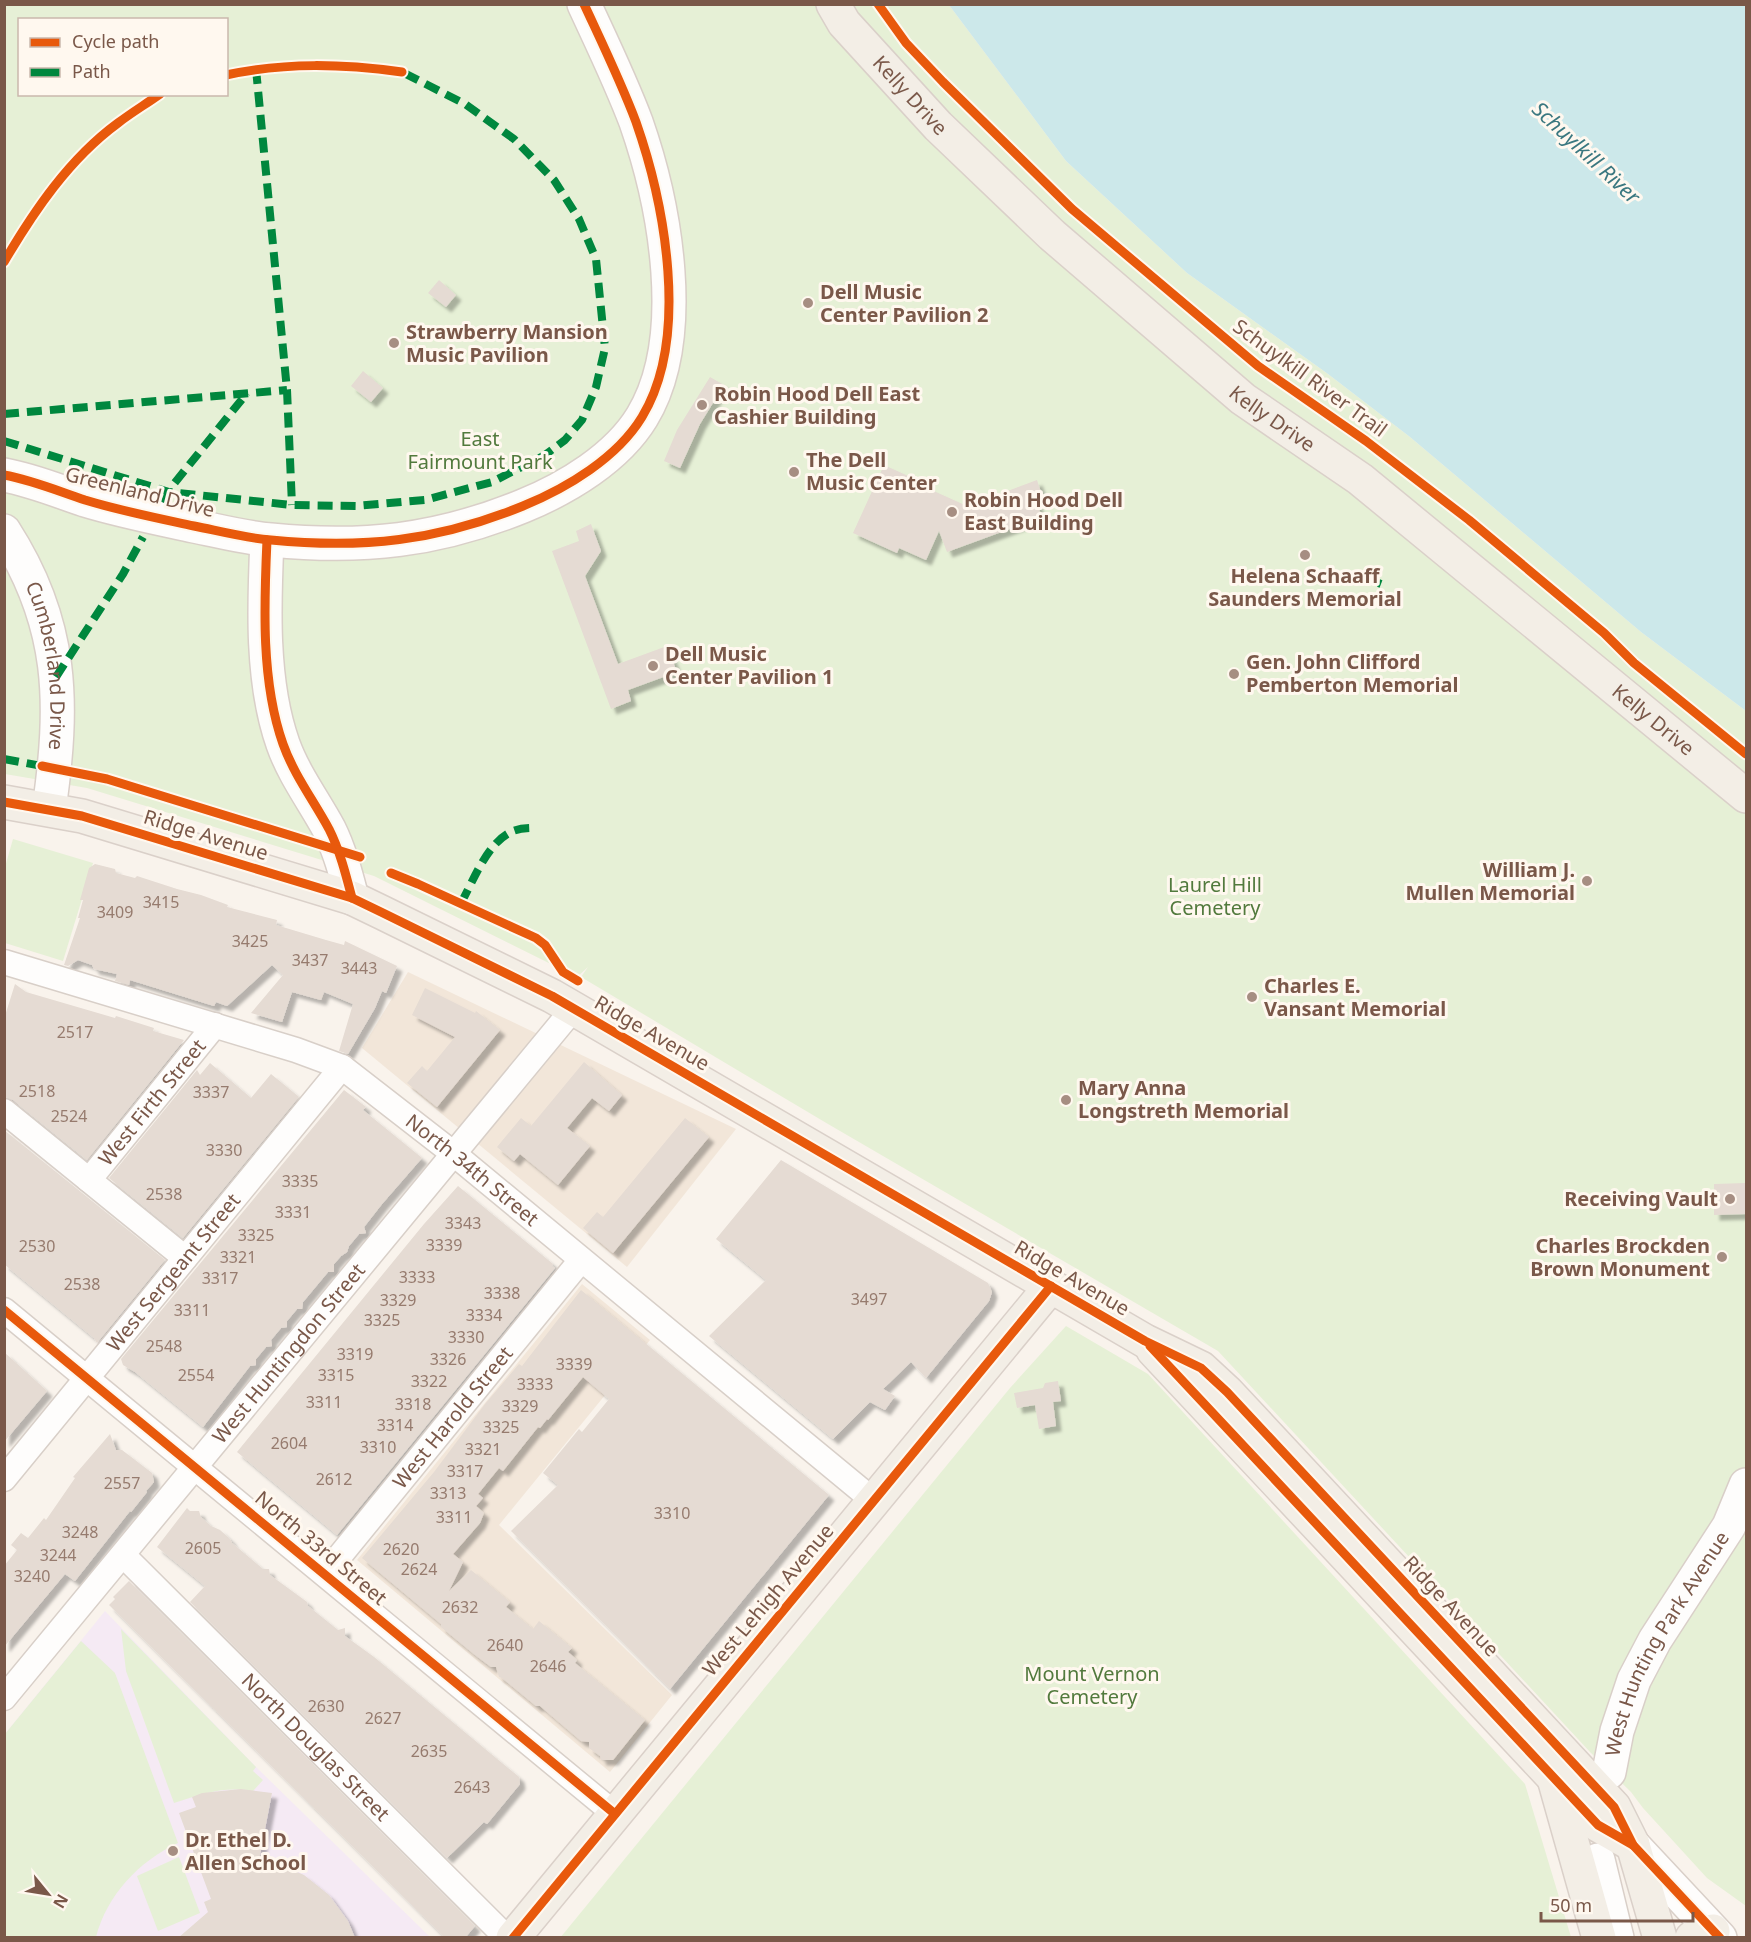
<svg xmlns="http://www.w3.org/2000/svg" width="1751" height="1942" font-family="'Noto Sans',sans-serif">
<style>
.residential{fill:#f2e6d9}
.education{fill:#f5eaf4}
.green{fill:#e6f0d6;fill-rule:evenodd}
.water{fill:#cce8ea}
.building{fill:#e5dbd3;filter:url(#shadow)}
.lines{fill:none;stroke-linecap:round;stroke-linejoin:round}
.street-casing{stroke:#d8cfc8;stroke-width:27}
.secondary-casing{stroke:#d9cfc8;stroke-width:36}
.primary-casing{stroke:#dad0c9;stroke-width:36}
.street{stroke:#fefdfc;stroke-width:24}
.secondary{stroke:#fefdfc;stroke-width:33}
.primary{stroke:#f3eee6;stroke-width:33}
.quiet{stroke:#00873e;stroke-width:8;stroke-dasharray:15 8;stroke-linecap:butt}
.cycleway-casing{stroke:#fff8ef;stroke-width:13}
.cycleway{stroke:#e8590c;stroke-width:9}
.poi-dot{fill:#a68e82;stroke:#fff8ef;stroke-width:2}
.labels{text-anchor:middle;stroke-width:6;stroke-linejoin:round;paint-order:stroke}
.number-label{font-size:16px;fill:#967b6e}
.street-label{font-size:20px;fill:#7a5849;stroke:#fff8ef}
.poi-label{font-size:20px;font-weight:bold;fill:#7a5849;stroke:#fff8ef;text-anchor:start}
.park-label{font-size:20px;fill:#527a3d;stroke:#fff8ef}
.water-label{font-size:21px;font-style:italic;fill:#3b7880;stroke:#fff8ef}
</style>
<defs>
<filter id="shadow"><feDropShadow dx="5.5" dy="5.5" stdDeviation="1.5" flood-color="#0004"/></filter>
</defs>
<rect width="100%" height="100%" fill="#f9f3ec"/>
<g class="residential">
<polygon points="408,972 736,1129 627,1267 362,1048"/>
<polygon points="582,1284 650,1340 499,1525 672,1695 610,1772 357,1560"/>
</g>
<polygon class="education" points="105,1611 256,1767 430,1937 5,1938 5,1734"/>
<g class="green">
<path d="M4,5H949L1066,161L1187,273L1328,374L1410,437L1641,632L1746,711V1906L1707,1878L1643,1808L1631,1792L1590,1752L1218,1351L828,1124L581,977L588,967L577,977L374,876L87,788L5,774ZM20,20H226V94H20Z"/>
<polygon points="13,839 93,863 63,961 5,943 5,867"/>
<polygon points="1066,1326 1148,1374 1525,1784 1571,1937 560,1938 1010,1388"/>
<path d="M121,1629L256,1767L253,1771L263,1780L253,1791C224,1786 201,1794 174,1803L126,1671Z"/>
<path d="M81,1641L115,1673L178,1843C139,1861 107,1895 96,1937H5V1734Z"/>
<polygon points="179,1857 200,1913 158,1931 137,1876"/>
</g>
<polygon class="water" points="949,5 1746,5 1746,711 1641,632 1410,437 1328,374 1187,273 1066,161"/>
<g class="building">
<polygon points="439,280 456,295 446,307 428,293"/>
<polygon points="363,371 383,388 371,402 351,386"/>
<polygon points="710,377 724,385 700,424 680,468 664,461 677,430"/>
<polygon points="884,465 928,485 927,488 967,506 1037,480 1043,498 1036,501 1042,517 947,552 939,531 926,560 899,548 897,553 853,533"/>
<polygon points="591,524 601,551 585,576 618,664 667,646 677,672 628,690 631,701 611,709 552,551 579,541 576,531"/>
<polygon points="95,864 115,869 116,873 135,878 137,876 177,889 201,895 228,905 227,907 277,920 276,925 326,940 344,945 345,941 397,966 386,993 382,991 375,1008 348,1054 339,1051 353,1004 324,992 321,1000 292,992 282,1022 251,1013 283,975 272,965 227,1006 216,1002 214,1006 130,980 129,985 115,981 117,974 94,969 92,965 78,960 68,966 64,965 80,918 78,918 83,900 80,900 89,868"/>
<polygon points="15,984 26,992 115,1018 116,1016 154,1028 153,1031 184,1040 87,1160 13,1100 4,1097 4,1019"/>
<polygon points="425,988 475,1013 476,1011 500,1030 437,1107 407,1083 422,1066 427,1071 455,1037 412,1015"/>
<polygon points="584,1062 622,1095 609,1111 592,1098 567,1128 590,1146 558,1185 520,1154 514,1161 497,1147 521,1118 531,1126"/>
<polygon points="210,1063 251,1098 271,1074 299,1097 183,1238 109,1178 197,1070 200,1075"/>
<polygon points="344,1090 366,1107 363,1110 422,1158 382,1204 364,1227 366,1233 359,1234 349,1246 347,1252 341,1256 334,1264 334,1272 328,1272 303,1302 302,1309 297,1309 287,1321 287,1327 281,1328 271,1340 272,1346 266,1347 256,1359 256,1365 250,1366 203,1427 135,1372 123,1365 121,1359"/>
<polygon points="685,1118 709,1137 613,1253 583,1228 597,1212 603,1217"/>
<polygon points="4,1130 165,1260 97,1343 94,1338 4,1264"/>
<polygon points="781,1160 988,1283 992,1292 989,1301 926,1378 911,1362 883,1389 895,1396 885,1410 870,1402 833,1439 709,1336 766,1280 716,1239"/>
<polygon points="1746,1183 1746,1214 1714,1215 1714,1184"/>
<polygon points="458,1186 553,1264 552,1266 555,1268 337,1535 237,1452 424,1224"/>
<polygon points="581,1290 829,1495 670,1689 511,1531 558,1485 543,1473 579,1429 582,1432 609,1399 583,1377 548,1420 547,1419 540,1428 538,1427 503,1471 499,1468 478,1494 483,1498 476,1506 484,1513 480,1523 453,1554 463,1562 449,1591 471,1570 510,1602 506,1607 533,1629 539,1621 572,1648 568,1652 577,1660 575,1663 645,1720 613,1760 601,1760 600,1756 589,1748 589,1742 581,1741 540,1706 536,1706 502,1678 499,1677 496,1667 491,1667 475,1655 441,1627 441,1624 362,1558 434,1472 485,1404 519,1364 522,1366"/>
<polygon points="4,1352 47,1391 4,1442"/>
<polygon points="1058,1381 1061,1401 1053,1402 1056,1426 1039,1429 1035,1405 1017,1408 1014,1393 1043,1388 1045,1383"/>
<polygon points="110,1434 116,1450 122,1450 152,1473 154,1482 146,1491 147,1492 131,1512 130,1511 75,1581 65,1574 4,1647 4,1566 17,1550 11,1545 21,1533 28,1538 44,1518 46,1520 75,1478 73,1477"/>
<polygon points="187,1508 190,1511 199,1511 201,1517 211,1526 220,1530 230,1539 232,1543 263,1569 269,1569 270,1575 307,1602 308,1606 338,1630 345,1628 345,1636 374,1657 519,1777 520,1784 487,1824 484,1822 447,1858 190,1602 205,1586 157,1547"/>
<polygon points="129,1581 475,1926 465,1938 445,1938 432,1925 109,1605 115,1599 113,1597"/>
<polygon points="241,1789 272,1793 259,1860 276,1863 304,1875 329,1895 348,1921 355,1938 178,1938 208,1912 204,1902 211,1899 179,1813 196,1807 192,1797 202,1793"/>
</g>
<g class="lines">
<g class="street-casing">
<g id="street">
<path id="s1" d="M4,962L296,1050L342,1067L454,1154L874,1501"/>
<polyline points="4,1111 185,1258"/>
<path id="s2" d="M89,1180L215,1025"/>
<polyline points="4,1310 615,1814"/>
<path id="s3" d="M4,1479L342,1067"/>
<path id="s4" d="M123,1555L507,1938"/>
<path id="s5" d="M325,1574L581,1260"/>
<path id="s6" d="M4,1698L574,1008"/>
</g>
</g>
<g class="secondary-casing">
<g id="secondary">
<path d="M4,475C32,480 58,491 85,500C121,511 157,518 194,526C219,531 245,538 271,540C363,549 437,541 523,506C567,488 617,458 642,417C690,338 665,205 636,122C621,82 602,43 584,4"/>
<path id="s7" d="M4,531C64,624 64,704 49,809"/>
<path d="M267,540C264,605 261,682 283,744C294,775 314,801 329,829C340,851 346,875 352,898"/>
<path id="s8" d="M1609,1772L1617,1731L1634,1680L1655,1640L1729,1526L1746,1485"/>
<polyline points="1633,1845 1720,1938"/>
<polyline points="1598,1860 1617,1938"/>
</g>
</g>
<g class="primary-casing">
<g id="primary">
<path id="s9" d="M833,4L844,23L938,126L1052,235L1243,399L1360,479L1746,796"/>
<polyline points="4,802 82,816 352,898 381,912 552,996 1145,1341 1201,1368 1227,1392 1614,1807 1633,1845 1660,1938"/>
<polyline points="1153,1350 1598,1825 1633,1845"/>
<polyline points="1555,1782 1599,1938"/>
<polyline points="513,1938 1051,1286"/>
<polyline points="1692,1938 1713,1931"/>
</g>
</g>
<use href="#street" class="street"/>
<use href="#secondary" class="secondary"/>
<use href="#primary" class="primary"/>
<g class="quiet">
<polyline points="256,69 287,390 292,505"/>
<polyline points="4,414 287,390"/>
<polyline points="4,441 169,492 292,505 356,506 425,500 492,482 545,455 565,440 582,420 596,387 605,348 596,259 579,219 554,180 514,139 465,104 402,72"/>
<polyline points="164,503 173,485 247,393"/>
<polyline points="1357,575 1381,584"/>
<polyline points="56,677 123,574 143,537"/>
<polyline points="4,759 42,766"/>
<path d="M461,903C474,880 487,842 513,831C521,828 529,828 537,828"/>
</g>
<g class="cycleway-casing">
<g id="cycleway">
<polyline points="878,4 906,43 943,82 1072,209 1258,366 1366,441 1469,520 1604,633 1634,663 1746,754"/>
<path d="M226,75C287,62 342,64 402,72"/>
<path d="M4,262C34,211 69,159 118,123C131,113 146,104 160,94"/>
<path d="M4,475C32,480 58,491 85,500C121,511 157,518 194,526C219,531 245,538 271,540C363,549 437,541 523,506C567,488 617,458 642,417C690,338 665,205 636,122C621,82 602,43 584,4"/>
<path d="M267,540C264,605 261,682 283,744C294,775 314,801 329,829C340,851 346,875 352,898"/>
<polyline points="42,766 107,779 360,857"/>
<polyline points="4,802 82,816 352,898 381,912 552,996 1145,1341 1201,1368 1227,1392 1614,1807 1633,1845 1720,1938"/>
<polyline points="391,873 418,884 536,938 545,945 563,972 578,981"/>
<polyline points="4,1310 615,1814"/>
<polyline points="1150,1346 1598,1825 1633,1845"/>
<polyline points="513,1938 1051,1286"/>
</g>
</g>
<use href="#cycleway" class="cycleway"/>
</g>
<g class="poi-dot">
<circle cx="808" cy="303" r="6"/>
<circle cx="394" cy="343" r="6"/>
<circle cx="702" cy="405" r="6"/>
<circle cx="794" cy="472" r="6"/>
<circle cx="952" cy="512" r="6"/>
<circle cx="1305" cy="555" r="6"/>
<circle cx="653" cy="666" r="6"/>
<circle cx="1234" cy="674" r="6"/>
<circle cx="1587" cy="881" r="6"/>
<circle cx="1252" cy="997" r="6"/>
<circle cx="1066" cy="1100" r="6"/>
<circle cx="1730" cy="1199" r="6"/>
<circle cx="1722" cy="1257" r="6"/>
<circle cx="173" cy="1851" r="6"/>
</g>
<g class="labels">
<g class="number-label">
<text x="161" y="908">3415</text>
<text x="115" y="918">3409</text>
<text x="250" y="947">3425</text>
<text x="310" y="966">3437</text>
<text x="359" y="974">3443</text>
<text x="75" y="1038">2517</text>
<text x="37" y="1097">2518</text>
<text x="211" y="1098">3337</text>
<text x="69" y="1122">2524</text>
<text x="224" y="1156">3330</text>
<text x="300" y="1187">3335</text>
<text x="164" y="1200">2538</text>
<text x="293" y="1218">3331</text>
<text x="463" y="1229">3343</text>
<text x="256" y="1241">3325</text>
<text x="444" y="1251">3339</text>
<text x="37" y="1252">2530</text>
<text x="238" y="1263">3321</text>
<text x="417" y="1283">3333</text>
<text x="220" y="1284">3317</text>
<text x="82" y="1290">2538</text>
<text x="502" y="1299">3338</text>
<text x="869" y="1305">3497</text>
<text x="398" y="1306">3329</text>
<text x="192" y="1316">3311</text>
<text x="484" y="1321">3334</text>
<text x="382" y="1326">3325</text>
<text x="466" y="1343">3330</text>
<text x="164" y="1352">2548</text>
<text x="355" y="1360">3319</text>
<text x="448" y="1365">3326</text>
<text x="574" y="1370">3339</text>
<text x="196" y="1381">2554</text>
<text x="336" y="1381">3315</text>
<text x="429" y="1387">3322</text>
<text x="535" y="1390">3333</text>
<text x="324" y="1408">3311</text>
<text x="413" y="1410">3318</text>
<text x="520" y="1412">3329</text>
<text x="395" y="1431">3314</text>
<text x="501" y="1433">3325</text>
<text x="289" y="1449">2604</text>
<text x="378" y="1453">3310</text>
<text x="483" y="1455">3321</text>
<text x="465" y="1477">3317</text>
<text x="334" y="1485">2612</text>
<text x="122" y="1489">2557</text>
<text x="448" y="1499">3313</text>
<text x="672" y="1519">3310</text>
<text x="454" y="1523">3311</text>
<text x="80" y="1538">3248</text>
<text x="203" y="1554">2605</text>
<text x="401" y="1555">2620</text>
<text x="58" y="1561">3244</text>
<text x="419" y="1575">2624</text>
<text x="32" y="1582">3240</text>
<text x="460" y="1613">2632</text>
<text x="505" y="1651">2640</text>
<text x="548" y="1672">2646</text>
<text x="326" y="1712">2630</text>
<text x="383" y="1724">2627</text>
<text x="429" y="1757">2635</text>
<text x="472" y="1793">2643</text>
</g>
<g class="street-label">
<text dy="7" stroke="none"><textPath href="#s9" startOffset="120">Kelly Drive</textPath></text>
<text transform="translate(1310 378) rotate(36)" y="7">Schuylkill River Trail</text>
<text dy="7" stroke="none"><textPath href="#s9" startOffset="606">Kelly Drive</textPath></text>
<text transform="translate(140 492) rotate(14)" y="7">Greenland Drive</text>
<text dy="7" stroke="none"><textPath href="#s7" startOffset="144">Cumberland Drive</textPath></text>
<text dy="7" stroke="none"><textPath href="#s9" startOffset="1092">Kelly Drive</textPath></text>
<text transform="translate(206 835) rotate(17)" y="7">Ridge Avenue</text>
<text transform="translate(652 1033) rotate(30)" y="7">Ridge Avenue</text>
<text dy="7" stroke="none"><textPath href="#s2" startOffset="100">West Firth Street</textPath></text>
<text dy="7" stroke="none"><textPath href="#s1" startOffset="520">North 34th Street</textPath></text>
<text dy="7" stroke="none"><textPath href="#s3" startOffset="267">West Sergeant Street</textPath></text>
<text transform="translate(1072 1278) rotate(30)" y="7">Ridge Avenue</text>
<text dy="7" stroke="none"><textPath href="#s6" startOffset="447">West Huntingdon Street</textPath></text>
<text dy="7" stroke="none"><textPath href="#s5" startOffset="202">West Harold Street</textPath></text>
<text transform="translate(321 1548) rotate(40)" y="7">North 33rd Street</text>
<text transform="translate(768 1600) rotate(-50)" y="7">West Lehigh Avenue</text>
<text transform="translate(1451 1606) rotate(47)" y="7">Ridge Avenue</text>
<text dy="7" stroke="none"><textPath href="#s8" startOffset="142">West Hunting Park Avenue</textPath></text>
<text dy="7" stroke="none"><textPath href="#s4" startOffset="272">North Douglas Street</textPath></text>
</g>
<g class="poi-label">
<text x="820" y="299">Dell Music<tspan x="820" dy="23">Center Pavilion 2</tspan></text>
<text x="406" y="339">Strawberry Mansion<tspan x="406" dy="23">Music Pavilion</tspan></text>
<text x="714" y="401">Robin Hood Dell East<tspan x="714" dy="23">Cashier Building</tspan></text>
<text x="806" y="467">The Dell<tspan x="806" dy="23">Music Center</tspan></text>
<text x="964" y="507">Robin Hood Dell<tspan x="964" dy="23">East Building</tspan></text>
<text x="1305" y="583" text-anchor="middle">Helena Schaaff<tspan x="1305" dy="23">Saunders Memorial</tspan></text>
<text x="665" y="661">Dell Music<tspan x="665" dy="23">Center Pavilion 1</tspan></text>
<text x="1246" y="669">Gen. John Clifford<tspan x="1246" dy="23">Pemberton Memorial</tspan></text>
<text x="1575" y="877" text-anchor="end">William J.<tspan x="1575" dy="23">Mullen Memorial</tspan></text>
<text x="1264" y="993">Charles E.<tspan x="1264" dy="23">Vansant Memorial</tspan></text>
<text x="1078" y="1095">Mary Anna<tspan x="1078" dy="23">Longstreth Memorial</tspan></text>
<text x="1718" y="1206" text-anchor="end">Receiving Vault</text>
<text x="1710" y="1253" text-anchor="end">Charles Brockden<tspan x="1710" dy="23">Brown Monument</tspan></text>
<text x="185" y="1847">Dr. Ethel D.<tspan x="185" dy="23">Allen School</tspan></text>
</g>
<g class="park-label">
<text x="480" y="446">East<tspan x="480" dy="23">Fairmount Park</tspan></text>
<text x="1215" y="892">Laurel Hill<tspan x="1215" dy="23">Cemetery</tspan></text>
<text x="1092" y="1681">Mount Vernon<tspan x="1092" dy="23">Cemetery</tspan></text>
</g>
<g class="water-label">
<text transform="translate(1586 153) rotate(43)" y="7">Schuylkill River</text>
</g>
</g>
<rect width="1751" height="1942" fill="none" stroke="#7a5849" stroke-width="12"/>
<rect x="18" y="18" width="210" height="78" fill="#fff8ef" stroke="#cab8ad" stroke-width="1.5"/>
<rect x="30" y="38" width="30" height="9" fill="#e8590c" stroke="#cab8ad" stroke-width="1.5"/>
<text x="72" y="48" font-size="18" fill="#7a5849">Cycle path</text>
<rect x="30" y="68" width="30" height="9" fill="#00873e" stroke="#cab8ad" stroke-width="1.5"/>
<text x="72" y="78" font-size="18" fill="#7a5849">Path</text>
<g transform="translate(48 1894) rotate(120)" stroke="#fff8ef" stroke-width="4.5" paint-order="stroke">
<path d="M0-4.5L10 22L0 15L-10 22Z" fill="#7a5849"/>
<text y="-9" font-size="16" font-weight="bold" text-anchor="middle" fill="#7a5849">N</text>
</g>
<path d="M1541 1912v9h152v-9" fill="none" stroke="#7a5849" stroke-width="3"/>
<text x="1550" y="1912" font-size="18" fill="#7a5849" stroke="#fff8ef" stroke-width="4.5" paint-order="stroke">50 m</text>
</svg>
